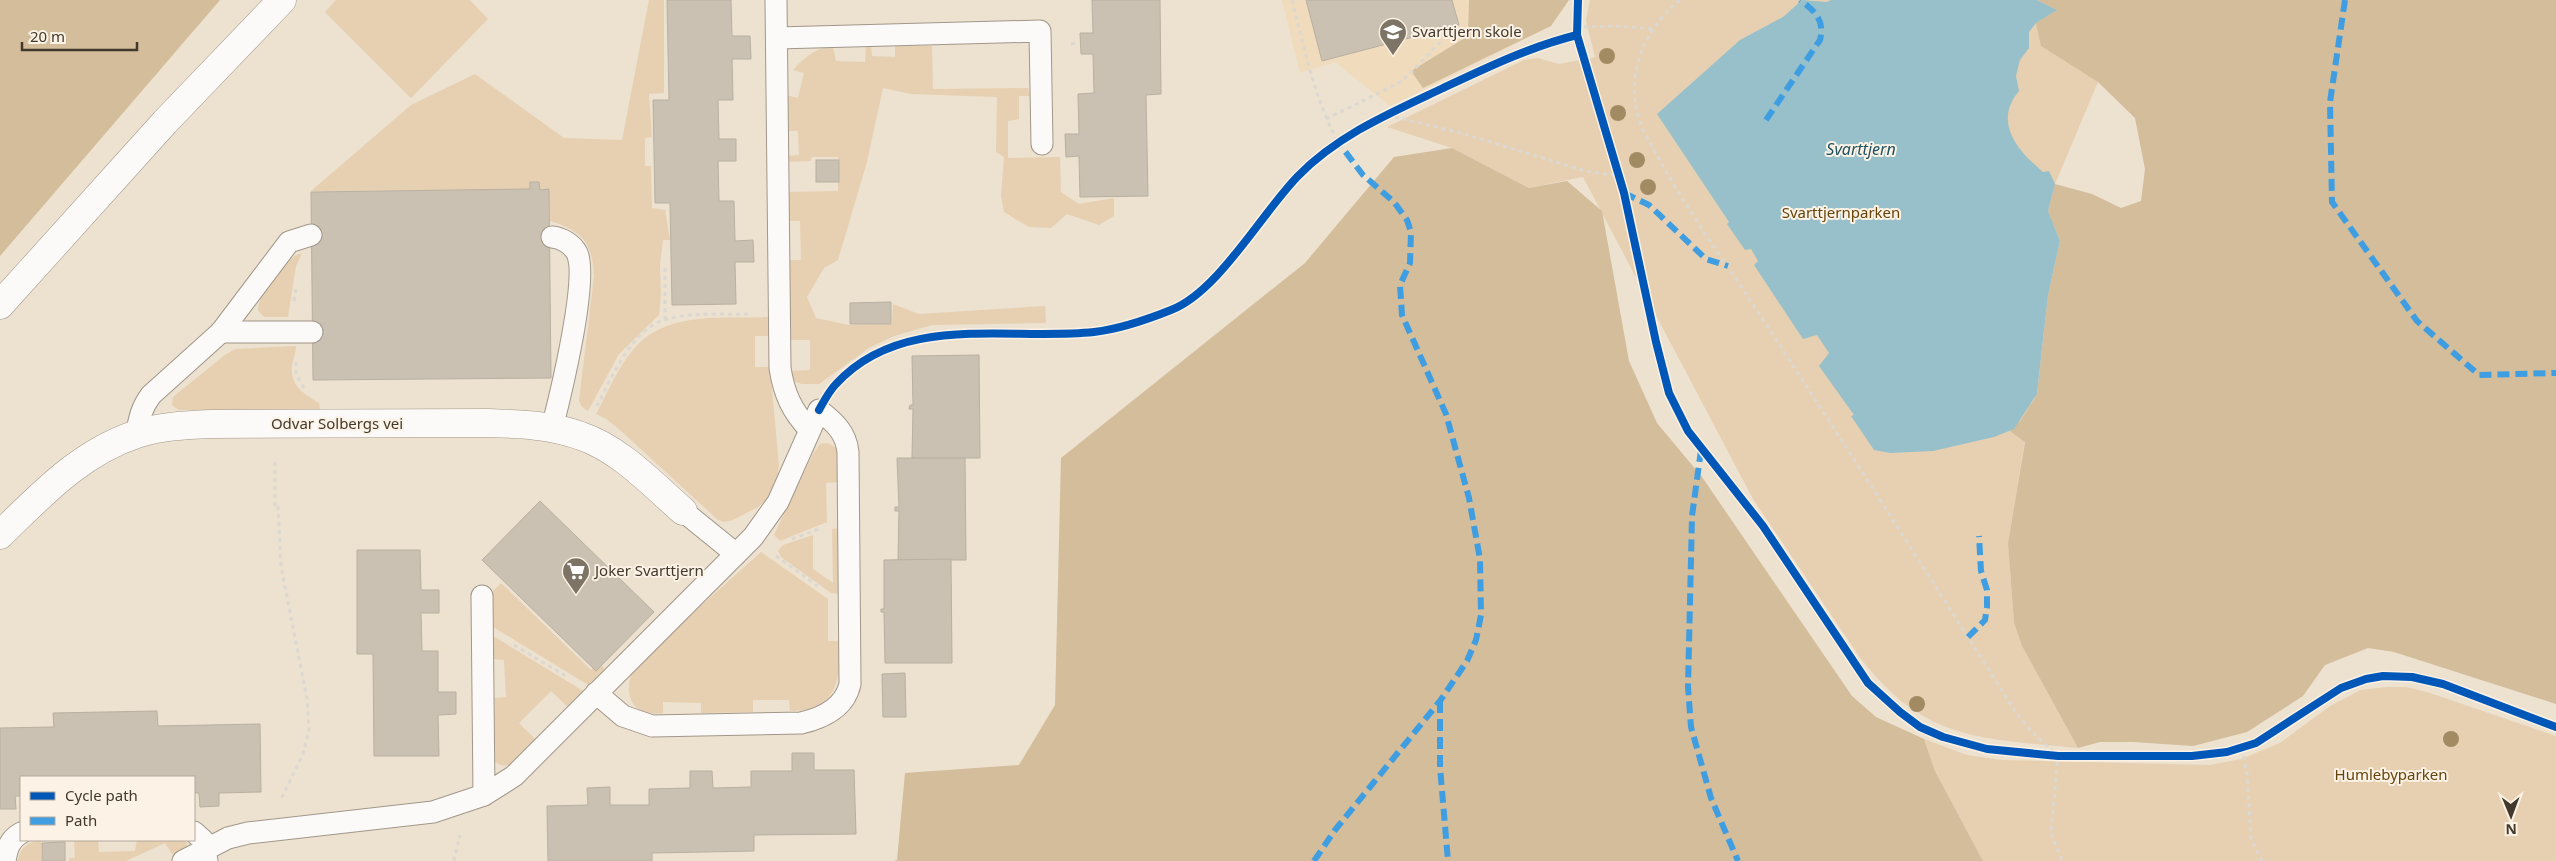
<svg xmlns="http://www.w3.org/2000/svg" width="2556" height="861" font-family="'Noto Sans',sans-serif">
<style>
.built{fill:#f0dbbd}
.green{fill:#e6d0b1}
.forest{fill:#d3bd9b}
.water{fill:#98c0ca}
.building{fill:#cac1b2;stroke:#b9b0a1}
.lines{fill:none;stroke-linecap:round;stroke-linejoin:round}
.lane-casing{stroke:#a1978a;stroke-width:23}
.street-casing{stroke:#a1978a;stroke-width:29}
.secondary-casing{stroke:#a1978a;stroke-width:29}
.path{stroke:#dbd8d2;stroke-width:3;stroke-dasharray:4 4;stroke-linecap:butt}
.lane{stroke:#fcfaf8;stroke-width:21}
.street{stroke:#fcfaf8;stroke-width:28}
.secondary{stroke:#fcfaf8;stroke-width:28}
.quiet{stroke:#3f9ee1;stroke-width:6;stroke-dasharray:12 6;stroke-linecap:butt}
.cycleway-casing{stroke:#fcf2e5;stroke-width:11}
.cycleway{stroke:#0057b8;stroke-width:8}
.tree{fill:#a28b63}
.labels{text-anchor:middle;stroke-width:4;stroke-linejoin:round;paint-order:stroke}
.poi-label{font-size:15px;fill:#42392c;stroke:#fcf2e5;text-anchor:start}
.park-label{font-size:15px;fill:#64440a;stroke:#fcf2e5}
.street-label{font-size:15px;fill:#42392c;stroke:#fcf2e5}
.water-label{font-size:16px;font-style:italic;fill:#1c5161;stroke:#fcf2e5}
</style>
<rect width="100%" height="100%" fill="#ede1cf"/>
<polygon class="built" points="1282,0 1552,0 1551,26 1390,106 1335,62 1300,73"/>
<g class="green">
<polygon points="336,0 470,0 488,19 411,98 325,12"/>
<path d="M649,0H664V93L649,94L652,137L645,138V166H651L652,208L665,210L670,240H663L660,265L661,295L659,315L619,354L588,411L582,407L579,401L594,276C592,233 574,228 537,217L536,190L311,191L411,105L475,74L564,138L622,140Z"/>
<path d="M1590,0H2065L2098,82L2055,184L2052,275L2008,543L2014,623L2022,646L2078,748C1981,738 1926,742 1861,659L1753,499L1583,177L1529,188L1452,148L1387,127L1524,60L1538,58L1559,64L1595,57L1586,21Z"/>
<path d="M833,46L836,61L865,62L866,46H871L872,56L895,57V46H932L933,89L1028,88L1030,96H1019V119L1008,121V158L1060,157L1061,192L1079,204L1114,198V216L1099,225L1067,214L1051,228L1029,227L1004,212L1001,196L1004,157L996,152L997,97L911,94L883,88L867,162L838,260L824,268L807,297L816,318L849,325L892,324L893,304L919,314L1045,306L1046,323L932,325L894,336L869,348L819,384H802L793,381L791,371L810,370V340H791L789,260H801L800,221H788V192L838,191V157H812L811,161L788,162L787,156L799,155L798,131H787L786,95L798,98L804,73L793,70C805,57 815,48 833,46Z"/>
<path d="M302,253L296,266L288,317H264L258,310C258,294 286,256 302,253Z"/>
<path d="M769,317V336H755V367H770L779,466L777,477L766,500L758,507L733,520L723,522L717,519L620,430L606,419L596,414C607,394 617,369 632,351C665,310 721,319 769,317Z"/>
<path d="M296,346C296,353 293,359 292,366C290,386 304,394 319,403L320,410H179L172,405L173,397L226,354L236,349Z"/>
<polygon points="827,443 837,448 839,482 826,483 827,522 780,541 774,535 813,454 820,444"/>
<polygon points="839,528 840,594 831,593 781,557 778,551 783,545 813,535 813,569 833,583 832,529"/>
<path d="M761,552L828,599V641H840C840,681 838,710 790,711L789,700H753V712L701,713V703L663,702V713C629,718 622,690 635,665Z"/>
<polygon points="501,583 591,670 598,662 604,668 603,675 590,686 493,627 492,592"/>
<path d="M493,636L585,692L569,708L551,691L519,723L537,741C525,753 513,774 495,762L494,753L495,698L506,697L504,660L493,659Z"/>
<polygon points="2386,687 2406,687 2427,692 2556,736 2556,861 1983,861 1935,771 1924,739 1967,755 2002,760 2210,765 2241,759 2280,743 2330,706 2361,690"/>
<polygon points="74,840 98,840 99,852 135,851 137,840 184,840 187,843 187,848 172,854 165,843 126,861 69,861 69,858 75,858"/>
<path d="M41,841V861H17C22,847 26,842 41,841Z"/>
</g>
<g class="forest">
<polygon points="0,0 220,0 0,256"/>
<polygon points="1469,0 1569,0 1551,26 1423,88 1411,71 1468,36"/>
<polygon points="2037,0 2556,0 2556,704 2394,652 2368,648 2325,665 2303,696 2247,732 2193,746 2133,742 2100,742 2078,748 2022,646 2014,623 2008,543 2025,442 2010,431 2021,420 2037,394 2048,295 2060,241 2048,211 2055,184 2092,194 2121,208 2141,201 2145,169 2135,118 2098,82 2041,46 2036,23 2057,10"/>
<polygon points="1452,148 1529,188 1567,181 1602,211 1629,361 1657,423 1702,477 1852,696 1876,717 1924,739 1935,771 1983,861 894,861 897,860 905,773 1019,765 1055,705 1061,458 1305,263 1394,157"/>
</g>
<path class="water" d="M1802,0L1827,2L1831,0H2037L2057,10L2036,23L2029,32V48L2020,60L2016,76L2019,91C1993,122 2017,150 2043,172L2049,171L2055,184L2048,211L2060,241L2048,295L2037,394L2014,429L1994,437L1933,451L1890,453L1874,450L1851,416L1854,415L1819,366L1829,353L1817,335L1803,339L1754,265L1758,261L1751,249L1745,250L1727,224L1729,222L1657,114L1740,40L1783,17Z"/>
<g class="building">
<polygon points="667,0 731,0 732,36 750,36 751,59 732,59 733,100 718,100 719,139 736,139 736,161 718,161 719,201 734,201 735,241 753,240 754,262 735,262 736,304 672,305 670,203 655,203 653,100 669,100"/>
<polygon points="1092,0 1160,0 1161,94 1146,95 1148,196 1080,197 1079,156 1066,157 1065,134 1079,134 1078,94 1094,93 1093,54 1081,54 1080,33 1093,33"/>
<polygon points="1306,0 1452,0 1459,25 1322,61"/>
<rect x="816" y="160" width="23" height="22"/>
<polygon points="530,182 539,182 540,190 549,189 551,378 313,380 311,192 530,189"/>
<polygon points="891,302 891,324 850,324 850,303"/>
<polygon points="979,355 980,458 912,458 913,409 909,409 910,405 913,405 912,356"/>
<polygon points="897,458 965,458 966,560 898,560 899,511 895,511 895,507 899,507"/>
<polygon points="540,501 654,612 596,671 482,560"/>
<polygon points="357,550 420,550 421,590 439,590 439,613 421,613 422,651 438,651 438,692 456,692 456,714 438,715 439,756 374,756 373,654 357,654"/>
<polygon points="951,559 952,663 885,663 884,612 881,612 881,609 884,609 884,560"/>
<polygon points="905,673 906,717 883,717 882,674"/>
<polygon points="157,711 158,726 260,724 261,792 219,793 219,806 200,807 199,793 194,793 194,777 21,777 21,796 15,796 16,809 0,809 0,728 54,727 53,713"/>
<polygon points="792,753 814,753 814,770 854,770 856,834 754,835 754,851 652,853 652,861 548,861 547,806 588,805 587,788 610,787 610,805 649,805 649,789 690,788 690,771 712,771 713,788 751,787 751,771 792,771"/>
<polygon points="65,842 65,861 42,861 42,843"/>
</g>
<g class="lines">
<g class="lane-casing">
<g id="lane">
<path d="M776,0L780,368C784,394 792,411 809,429"/>
<polyline points="777,38 1040,31 1042,144"/>
<path d="M552,237C562,238 572,244 577,253C589,279 560,397 552,428"/>
<polyline points="221,332 312,332"/>
<path d="M137,433C139,418 142,407 151,395L221,332L289,242L311,235"/>
<polyline points="683,511 736,554"/>
<polyline points="482,596 484,795"/>
<polyline points="194,832 203,840 207,861"/>
<path d="M5,861C7,848 10,839 21,833"/>
<path d="M183,861L228,838L248,833L433,812L484,795L514,776L753,537L778,502L819,410C834,422 846,432 848,452L850,684C845,707 823,718 801,723L652,726L623,716L596,693"/>
</g>
</g>
<g class="street-casing">
<path id="street" d="M0,535C41,495 81,452 137,434C161,426 187,425 212,424L489,423C520,424 551,425 581,436C620,449 652,484 683,511"/>
</g>
<g class="secondary-casing">
<polyline id="secondary" points="0,305 165,122 282,0"/>
</g>
<g class="path">
<path d="M1292,0C1304,48 1314,97 1338,142"/>
<path d="M1680,0C1646,28 1627,68 1637,112C1641,130 1652,145 1660,161C1688,211 1722,258 1754,306C1843,441 1930,578 2017,714L2033,733L2058,756L2051,833L2062,861"/>
<polyline points="1576,27 1616,26 1653,29"/>
<polyline points="1071,44 1078,43"/>
<polyline points="1387,115 1461,133 1585,171 1619,176"/>
<polyline points="1326,119 1397,84 1409,75 1444,38"/>
<polyline points="665,268 665,319"/>
<polyline points="294,301 296,287"/>
<polyline points="296,362 296,374 304,388"/>
<path d="M597,406C612,377 632,328 667,319C693,312 722,315 748,314"/>
<polyline points="275,506 275,458"/>
<polyline points="278,506 281,566 307,699 309,730 303,754 281,799"/>
<polyline points="792,539 819,529"/>
<polyline points="776,556 818,586"/>
<polyline points="514,645 569,678"/>
<polyline points="2242,748 2247,773 2251,838 2262,861"/>
<polyline points="454,861 460,835"/>
</g>
<use href="#lane" class="lane"/>
<use href="#street" class="street"/>
<use href="#secondary" class="secondary"/>
<g class="quiet">
<polyline points="2345,0 2330,102 2332,202 2417,321 2479,375 2556,373"/>
<path d="M1766,120L1820,40C1825,20 1815,11 1800,0"/>
<polyline points="1624,193 1649,205 1706,259 1728,266"/>
<polyline points="1701,450 1692,516 1688,687 1691,727 1711,798 1738,861"/>
<polyline points="1968,637 1985,620 1987,607 1987,590 1981,571 1979,536"/>
<polyline points="1440,701 1440,767 1448,861"/>
<polyline points="1314,861 1335,830 1440,701 1467,661 1476,640 1481,615 1480,559 1469,498 1446,414 1402,315 1400,285 1410,263 1411,232 1407,220 1394,202 1363,175 1338,142"/>
</g>
<g class="cycleway-casing">
<g id="cycleway">
<polyline points="1578,0 1577,35 1624,193 1656,342 1669,393 1688,431 1763,526 1868,683 1900,712 1920,727 1943,737 1987,749 2058,756 2192,756 2227,752 2256,743 2341,688 2366,679 2383,676 2412,677 2443,684 2556,727"/>
<path d="M819,410C824,401 829,391 836,384C902,312 1008,341 1094,332C1120,329 1146,320 1171,310C1218,292 1261,214 1298,176C1338,135 1390,113 1441,89C1486,68 1529,47 1577,35"/>
</g>
</g>
<use href="#cycleway" class="cycleway"/>
</g>
<g class="tree">
<circle cx="1607" cy="56" r="8"/>
<circle cx="1618" cy="113" r="8"/>
<circle cx="1637" cy="160" r="8"/>
<circle cx="1648" cy="187" r="8"/>
<circle cx="1917" cy="704" r="8"/>
<circle cx="2451" cy="739" r="8"/>
</g>
<defs>
<g id="school-pin" transform="scale(1.4375)"><path d="M0 17L-7.5 6A9.5 9.5 0 1 1 7.5 6Z" fill="#7e7465" stroke="#fcf2e5"/><path d="M0-5L7-2L0 1L-7-2ZM-4 1L0 2.5L4 1V4Q0 6-4 4Z" fill="#fff"/></g>
<g id="supermarket-pin" transform="scale(1.4375)"><path d="M0 17L-7.5 6A9.5 9.5 0 1 1 7.5 6Z" fill="#7e7465" stroke="#fcf2e5"/><path d="M-6-5.5h2.5l.6 2H6L4.5 2H-2.5L-4.4-4H-6ZM-1.5 3.2a1.3 1.3 0 1 0 .1 0ZM3 3.2a1.3 1.3 0 1 0 .1 0Z" fill="#fff"/></g>
</defs>
<g fill-rule="evenodd">
<use href="#school-pin" x="1393" y="32"/>
<use href="#supermarket-pin" x="576" y="571"/>
</g>
<g class="labels">
<g class="poi-label">
<text x="1412" y="37">Svarttjern skole</text>
<text x="595" y="576">Joker Svarttjern</text>
</g>
<g class="park-label">
<text x="1841" y="218">Svarttjernparken</text>
<text x="2391" y="780">Humlebyparken</text>
</g>
<g class="street-label">
<text x="337" y="429">Odvar Solbergs vei</text>
</g>
<g class="water-label">
<text x="1861" y="155">Svarttjern</text>
</g>
</g>
<rect x="20" y="776" width="175" height="65" fill="#fcf2e5" stroke="#b2a89b"/>
<rect x="30" y="792" width="25" height="8" fill="#0057b8" stroke="#b2a89b"/>
<text x="65" y="801" font-size="15" fill="#42392c">Cycle path</text>
<rect x="30" y="817" width="25" height="8" fill="#3f9ee1" stroke="#b2a89b"/>
<text x="65" y="826" font-size="15" fill="#42392c">Path</text>
<g transform="translate(2511 816) rotate(179)" stroke="#fcf2e5" stroke-width="4" paint-order="stroke">
<path d="M0-4L9 19L0 12L-9 19Z" fill="#42392c"/>
<text y="-8" font-size="14" font-weight="bold" text-anchor="middle" fill="#42392c">N</text>
</g>
<path d="M22 42v8h115v-8" fill="none" stroke="#42392c" stroke-width="2.5"/>
<text x="30" y="42" font-size="15" fill="#42392c" stroke="#fcf2e5" stroke-width="4" paint-order="stroke">20 m</text>
</svg>
